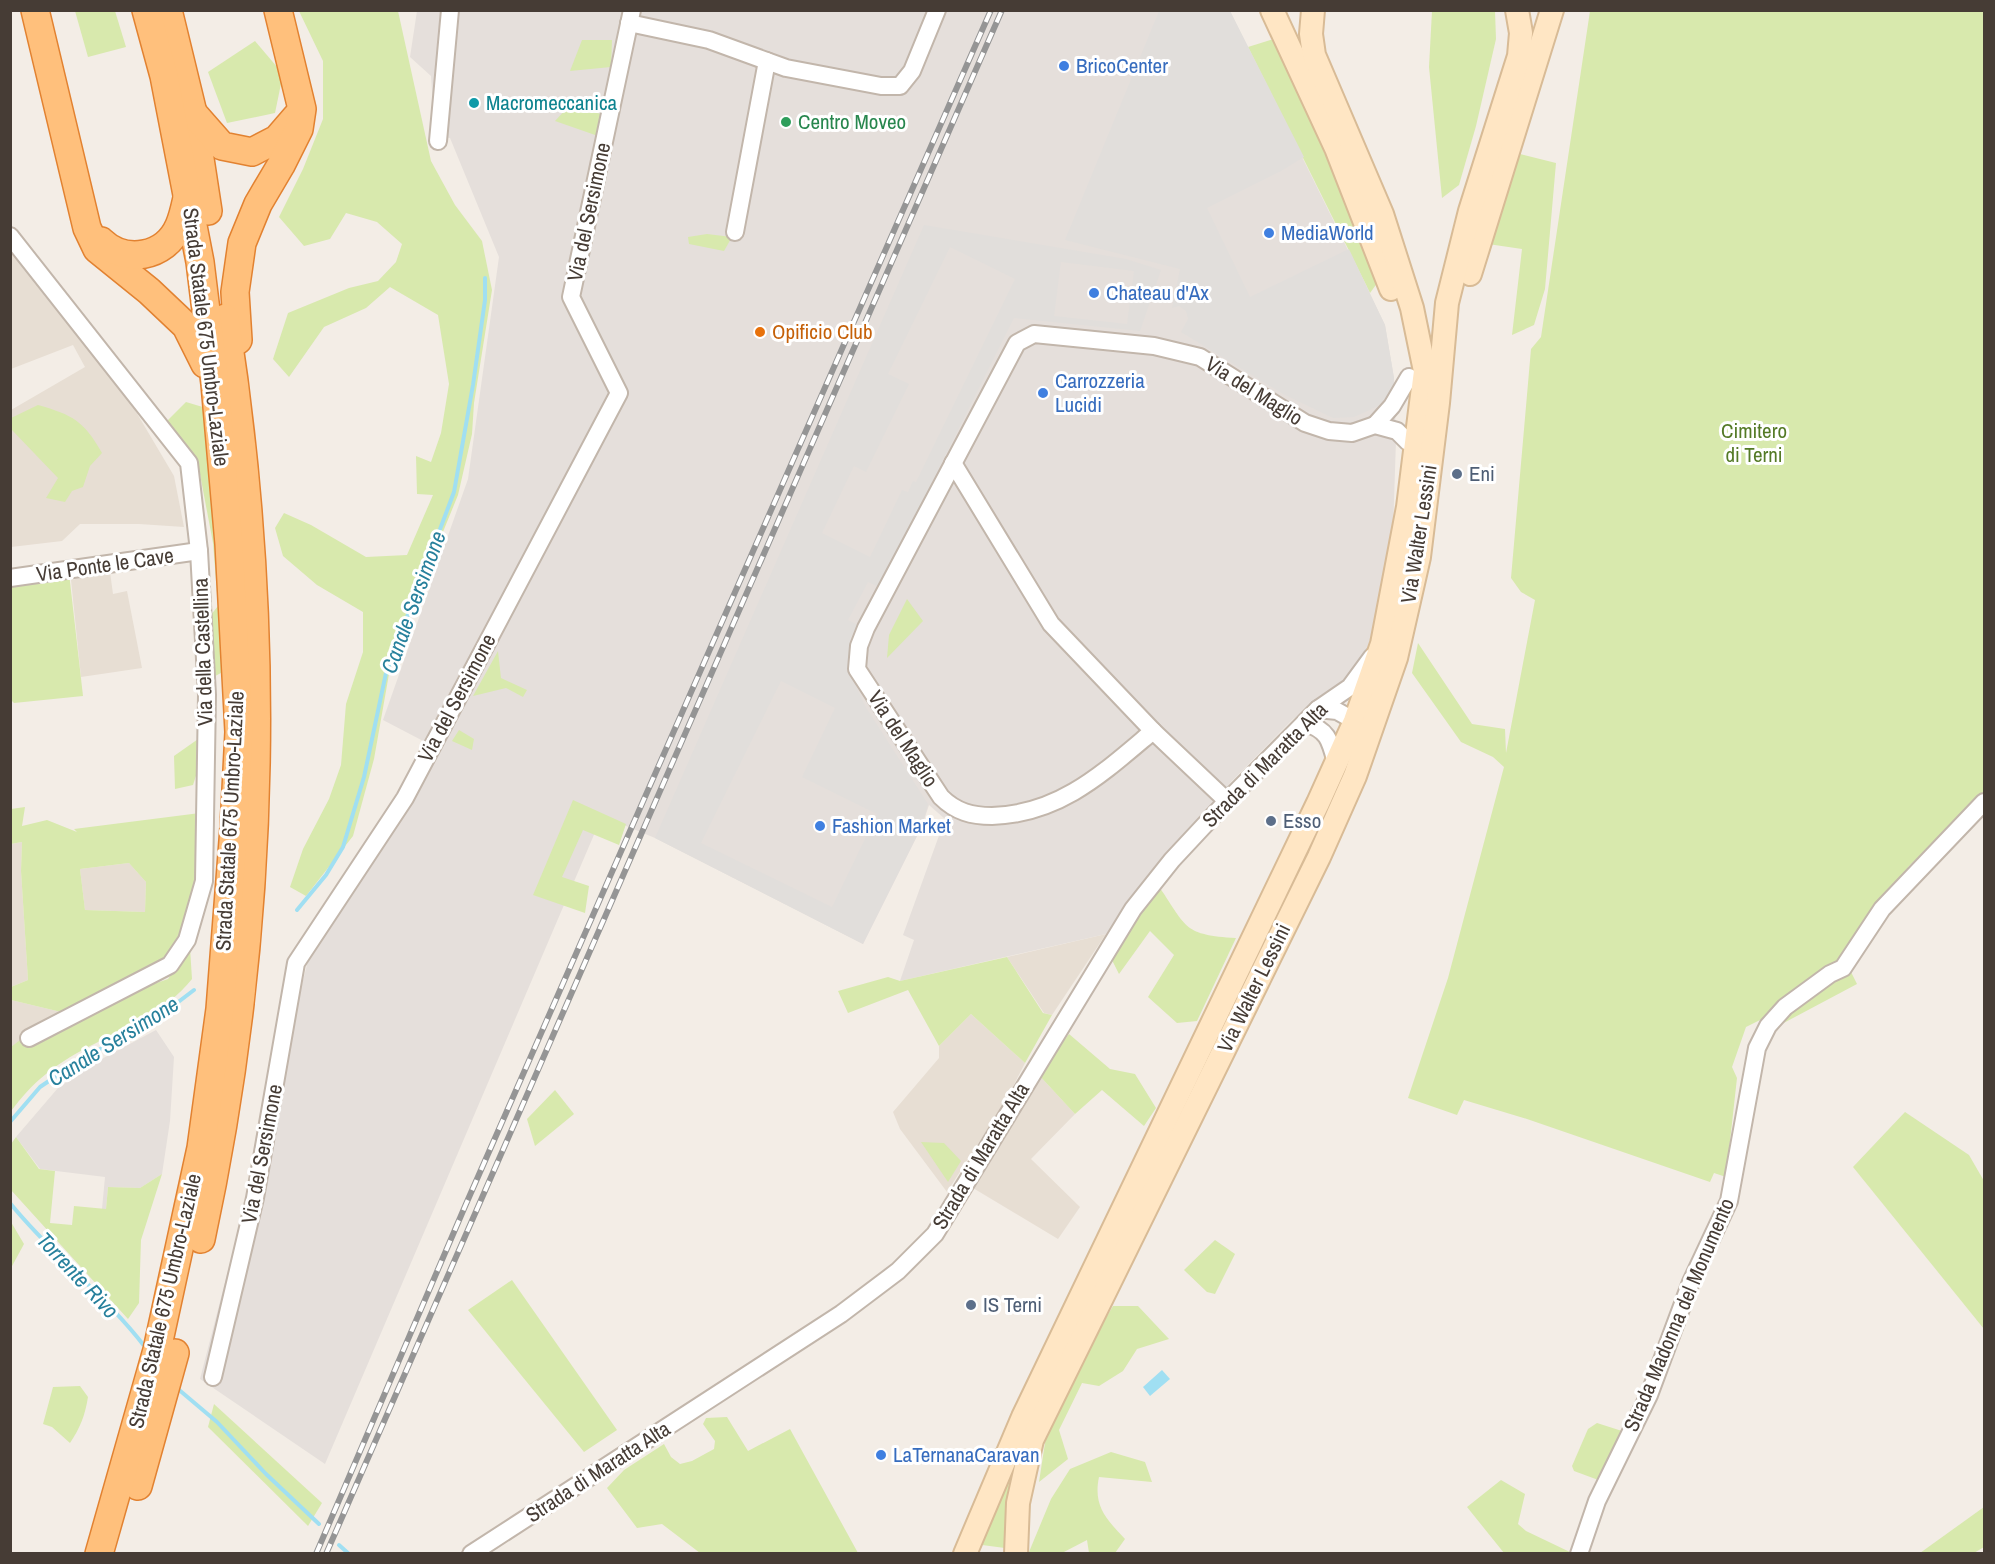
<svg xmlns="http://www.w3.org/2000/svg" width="1995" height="1564" font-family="'Archivo Narrow',sans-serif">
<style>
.residential{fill:#e7ded3}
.industrial{fill:#e5dfdb}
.green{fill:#d8e9ad;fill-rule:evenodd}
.parking{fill:#e1dedb;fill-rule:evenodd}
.water{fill:#a0dff2}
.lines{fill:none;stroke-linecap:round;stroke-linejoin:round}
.stream{stroke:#a0dff2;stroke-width:4}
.minor-casing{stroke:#c2b6ab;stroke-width:20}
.secondary-casing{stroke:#d8bb96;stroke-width:26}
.trunk-casing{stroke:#e28231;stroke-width:30}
.minor{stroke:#fff;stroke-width:16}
.secondary{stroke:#ffe6c4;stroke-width:22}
.trunk{stroke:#ffc07c;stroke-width:27}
.rail-casing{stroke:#959595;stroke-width:6}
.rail{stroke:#fff;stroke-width:4;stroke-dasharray:11;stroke-linecap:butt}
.shop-dot{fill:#3f7fe0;stroke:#fff;stroke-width:2}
.culture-dot{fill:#0f9aa8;stroke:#fff;stroke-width:2}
.leisure-dot{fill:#2e9e5b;stroke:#fff;stroke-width:2}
.food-dot{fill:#e8710a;stroke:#fff;stroke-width:2}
.service-dot{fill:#5c6f8a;stroke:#fff;stroke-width:2}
.labels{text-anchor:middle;stroke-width:6;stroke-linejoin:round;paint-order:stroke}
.shop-label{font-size:21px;fill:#366cbe;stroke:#fff;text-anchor:start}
.culture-label{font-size:21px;fill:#0d838f;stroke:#fff;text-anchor:start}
.leisure-label{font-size:21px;fill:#27864d;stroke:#fff;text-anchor:start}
.street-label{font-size:21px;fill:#463c35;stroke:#fff}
.food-label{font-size:21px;fill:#c56008;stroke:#fff;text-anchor:start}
.park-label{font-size:21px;fill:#547a26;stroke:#fff}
.service-label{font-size:21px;fill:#4e5e75;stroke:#fff;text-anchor:start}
.water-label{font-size:22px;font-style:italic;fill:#27809c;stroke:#fff}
</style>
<rect width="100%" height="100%" fill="#f3ede6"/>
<g class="residential">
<polygon points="10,238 116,378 174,476 184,527 139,524 80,524 62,541 11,547 11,410 85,367 73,345 11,369"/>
<polygon points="110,572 113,594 127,591 142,668 81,677 71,580"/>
<polygon points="22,842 21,871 28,980 11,987 11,844"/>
<polygon points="129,863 146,882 145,912 85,910 80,869"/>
<polygon points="1106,934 1052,1015 1044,1013 1007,957"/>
<polygon points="11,1000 61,1012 11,1047"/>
<polygon points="971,1014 1025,1063 1006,1100 947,1192 900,1129 893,1112 939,1058 939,1046"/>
<polygon points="1038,1074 1075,1114 1031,1159 1080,1207 1058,1239 973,1188"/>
</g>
<g class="industrial">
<polygon points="417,11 1230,11 1385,325 1394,378 1396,440 1393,532 1368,649 1339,688 1293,719 1231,782 1139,890 1106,934 900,981 914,940 903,935 945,819 929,805 922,826 863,944 655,838 602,816 325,1464 200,1379 308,961 427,743 383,720 468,479 499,257 450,138 435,136 431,76 410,57"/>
<polygon points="156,1030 174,1057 170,1121 162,1174 140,1188 108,1187 106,1209 102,1209 105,1177 40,1169 16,1137 58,1088 96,1062"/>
</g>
<g class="green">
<polygon points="75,11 115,11 126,47 88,57"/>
<polygon points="299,11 398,11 431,161 455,205 482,241 492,290 474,403 472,434 458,495 392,657 374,759 353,836 306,896 290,887 303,849 329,799 341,765 346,704 363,652 363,612 317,585 283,556 275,528 284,513 311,525 366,557 407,555 433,495 417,494 416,456 431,462 441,433 449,384 438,315 390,287 366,308 324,327 289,377 273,359 288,313 349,288 378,281 396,262 402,244 377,222 346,213 330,239 304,246 279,217 303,169 323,119 323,61"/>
<polygon points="1432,11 1495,11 1496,39 1476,126 1459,185 1442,198 1429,67"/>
<polygon points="1590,11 1984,11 1984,794 1909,866 1844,958 1857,984 1778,1026 1768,1016 1746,1027 1732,1067 1737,1078 1726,1177 1714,1173 1710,1182 1527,1119 1464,1100 1457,1115 1408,1098 1448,978 1504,767 1493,757 1461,742 1412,673 1418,643 1472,724 1505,729 1506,753 1535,600 1521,592 1511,578 1531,349 1541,337"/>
<polygon points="1277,38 1378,282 1370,293 1248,47"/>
<polygon points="582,40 612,40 611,67 570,71"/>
<polygon points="255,41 283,74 275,113 227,123 208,72"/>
<polygon points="568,107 602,114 598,136 555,121"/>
<polygon points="1520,154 1556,163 1545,289 1534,325 1512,335 1522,249 1488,244"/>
<polygon points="707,234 732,237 724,251 689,244 688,237"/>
<polygon points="186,402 206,408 228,669 210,679 206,621 218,606 213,543 199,469 162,426"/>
<path d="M38,405C73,415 84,421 102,453L90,466L83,487L72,491L65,502L46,498L58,478L11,429V418Z"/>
<polygon points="69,573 83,696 14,703 11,700 11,584"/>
<polygon points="907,599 923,621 887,658 889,635"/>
<polygon points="498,651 501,678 527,690 523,697 506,688 473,696"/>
<polygon points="459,730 474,739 472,750 452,741"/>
<polygon points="201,737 204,751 193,785 175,789 174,756"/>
<polygon points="573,800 626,824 619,845 583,830 562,877 589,886 585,913 533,895"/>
<path d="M25,807L22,826L47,820L77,832L74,829L200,813L194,888L182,939L166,957L61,1012L11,1000V987L28,980L21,871L22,842L11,844V809ZM129,863L146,882L145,912L85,910L80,869Z"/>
<path d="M1160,888C1187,928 1184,935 1236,938L1197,1021L1177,1023L1148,997L1174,955L1150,931L1119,974L1112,960L1143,908Z"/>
<path d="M190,948L192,979C154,1026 91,1037 46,1074C32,1085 21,1098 11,1111V1047L20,1040L30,1044L139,989L168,979Z"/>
<polygon points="1007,957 1043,1013 1052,1015 1025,1063 971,1014 939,1046 908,990 848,1013 838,991 888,977 900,981"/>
<polygon points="1069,1034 1110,1069 1135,1074 1156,1108 1144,1126 1102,1090 1075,1114 1038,1074"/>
<polygon points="555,1090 574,1114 535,1146 527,1119"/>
<polygon points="1905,1112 1969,1155 1984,1181 1984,1329 1853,1167"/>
<polygon points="16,1137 39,1169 55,1171 50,1223 72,1225 74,1206 106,1209 108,1187 140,1188 162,1174 141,1240 139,1303 128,1319 11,1190 11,1144"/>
<polygon points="921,1142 944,1143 961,1161 948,1182"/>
<polygon points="11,1222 24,1244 11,1268"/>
<polygon points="1215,1240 1235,1254 1215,1294 1207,1292 1184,1270"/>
<polygon points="512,1280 617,1430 584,1452 468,1310"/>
<polygon points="1113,1306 1138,1306 1169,1339 1137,1349 1123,1371 1099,1386 1082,1383 1059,1430 1068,1459 1039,1482 1047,1430 1082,1359"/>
<path d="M80,1386L88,1397C85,1416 80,1428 70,1443L52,1427L43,1424L53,1387Z"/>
<polygon points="214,1404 322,1503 308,1526 208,1427"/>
<polygon points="727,1417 748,1451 790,1429 858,1553 700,1553 662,1524 637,1528 607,1488 624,1470 664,1444 671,1457 680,1464 692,1461 714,1449 715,1441 703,1424 706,1418"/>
<polygon points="1597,1423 1622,1431 1601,1481 1574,1471 1572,1466 1588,1429"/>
<path d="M1111,1452L1145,1462L1152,1482L1099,1477C1093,1506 1106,1519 1125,1539L1115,1553H1089L1087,1540L1062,1553L1029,1552L1051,1499L1070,1469Z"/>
<polygon points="1014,1461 1020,1462 1005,1548 982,1545 979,1544"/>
<polygon points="1501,1480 1525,1494 1518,1524 1526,1531 1572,1553 1504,1553 1467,1507"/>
<polygon points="1984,1507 1984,1547 1974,1553 1920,1553"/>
</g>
<g class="parking">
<polygon points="1159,11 1230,11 1304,157 1281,171 1207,208 1250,297 1349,249 1385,325 1394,378 1393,389 1378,406 1354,417 1333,418 1283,394 1181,332 1188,319 1186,311 1179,306 1172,308 1180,269 1065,240"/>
<path d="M924,225L1126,259L1161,270L1140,331L1014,318L889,568L877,586L868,582L848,620L858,625L850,639L848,668L865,706L928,804L922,826L863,944L655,838ZM950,247L1015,279L916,482L913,481L908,492L902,490L870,557L822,533L854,466L866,472L909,384L888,374ZM1061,262L1134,271L1127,324L1054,316ZM781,681L835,708L802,777L877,814L832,907L701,843Z"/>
</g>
<polygon class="water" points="1162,1370 1170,1379 1150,1396 1143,1387"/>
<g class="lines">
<g class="stream">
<polyline points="297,910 326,875 343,847 364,777 386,673 454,492 473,385 485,300 485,278"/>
<polyline points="10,1122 40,1087 83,1058 152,1022 194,990"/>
<path d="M10,1203C51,1254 105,1295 145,1347"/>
<polyline points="178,1389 217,1422 266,1474 319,1524"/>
<polyline points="339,1545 349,1554"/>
</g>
<g class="minor-casing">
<g id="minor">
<polyline points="629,23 709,40 786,68 881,86 900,86 912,71 937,10"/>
<polyline points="438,141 450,10"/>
<polyline points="735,232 767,61"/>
<polyline points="10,236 189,463 199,551 207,695 204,881 187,940 170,965 29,1038"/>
<polyline points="1375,425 1392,406 1409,377"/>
<polyline points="953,463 1051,624 1153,731 1227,801"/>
<polyline points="10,578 199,551"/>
<polyline points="1318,709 1337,711 1355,721 1356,730"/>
<path d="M1305,723C1328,730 1330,740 1336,763"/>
<path d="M1153,731C1103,773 1060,814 992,816C972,816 956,812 941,797L857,669L859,646L866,628L1017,343L1034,334L1154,346L1200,357L1305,423L1329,431L1352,433L1375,425L1397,431L1408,442"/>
<polyline points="213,1377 255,1198 296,963 405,798 619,393 571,297 632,10"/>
<polyline points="471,1554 841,1314 898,1271 935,1234 1133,909 1172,860 1227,801 1318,709 1350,687 1372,657"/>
<polyline points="1579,1554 1597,1501 1649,1395 1691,1282 1729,1201 1757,1048 1768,1026 1785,1007 1830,974 1843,968 1882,909 1984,802"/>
</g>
</g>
<g class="secondary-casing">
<g id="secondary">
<polyline points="1272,10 1336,148 1391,289"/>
<polyline points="1470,274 1552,10"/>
<polyline points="965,1554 1023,1417 1318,803 1355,721 1382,644 1408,507 1425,371 1412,308 1382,214 1314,55 1311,34 1313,10"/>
<polyline points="1016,1554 1018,1503 1032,1440 1319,857 1355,776 1396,658 1419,557 1438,403 1447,303 1470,211 1519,56 1521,33 1517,10"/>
</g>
</g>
<g class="trunk-casing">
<g id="trunk">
<polyline points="35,10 87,228 97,249 149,291 186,326 205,364"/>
<polyline points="168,10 193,113 208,211"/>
<polyline points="193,113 222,146 252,152 277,139 296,117"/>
<path d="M101,241C125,264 165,258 179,226C183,217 185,207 187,198"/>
<polyline points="238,340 235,292 242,243 258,204 281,165 299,129 302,109 278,10"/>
<path d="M201,1239C267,933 273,626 225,318"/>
<polyline points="138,1486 175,1353"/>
<polyline points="99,1554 157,1350 201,1148 220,1009 234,828 239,732 229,544 215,384 200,262 164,76 146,10"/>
</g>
</g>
<use href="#minor" class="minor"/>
<use href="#secondary" class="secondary"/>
<use href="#trunk" class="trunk"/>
<g class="rail-casing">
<g id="rail">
<polyline points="316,1554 466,1204 991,10"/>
<polyline points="326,1554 1002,10"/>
</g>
</g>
<use href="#rail" class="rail"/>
</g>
<g class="shop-dot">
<circle cx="1064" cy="66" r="6"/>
<circle cx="1269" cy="233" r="6"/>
<circle cx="1094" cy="293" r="6"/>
<circle cx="1043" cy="393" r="6"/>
<circle cx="820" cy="826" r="6"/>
<circle cx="881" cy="1455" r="6"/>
</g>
<circle class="culture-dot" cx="474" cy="103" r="6"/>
<circle class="leisure-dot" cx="786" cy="122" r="6"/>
<circle class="food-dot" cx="760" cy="332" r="6"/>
<g class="service-dot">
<circle cx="1457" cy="474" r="6"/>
<circle cx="1271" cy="821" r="6"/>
<circle cx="971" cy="1305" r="6"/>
</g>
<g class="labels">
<g class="shop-label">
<text x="1076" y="73">BricoCenter</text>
<text x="1281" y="240">MediaWorld</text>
<text x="1106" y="300">Chateau d'Ax</text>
<text x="1055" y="388">Carrozzeria<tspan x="1055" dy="24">Lucidi</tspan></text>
<text x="832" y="833">Fashion Market</text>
<text x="893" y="1462">LaTernanaCaravan</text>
</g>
<g class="culture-label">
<text x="486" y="110">Macromeccanica</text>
</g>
<g class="leisure-label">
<text x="798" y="129">Centro Moveo</text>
</g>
<g class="street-label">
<text transform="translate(589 212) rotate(-78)" y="7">Via del Sersimone</text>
<text transform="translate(206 337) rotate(83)" y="7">Strada Statale 675 Umbro-Laziale</text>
<text transform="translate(1254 391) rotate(32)" y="7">Via del Maglio</text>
<text transform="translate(1419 534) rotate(-81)" y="7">Via Walter Lessini</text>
<text transform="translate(105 565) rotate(-8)" y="7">Via Ponte le Cave</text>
<text transform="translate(203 652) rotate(-92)" y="7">Via della Castellina</text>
<text transform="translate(457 698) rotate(-62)" y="7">Via del Sersimone</text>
<text transform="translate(903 739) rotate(57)" y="7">Via del Maglio</text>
<text transform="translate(1265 765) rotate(-45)" y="7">Strada di Maratta Alta</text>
<text transform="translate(230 821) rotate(-87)" y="7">Strada Statale 675 Umbro-Laziale</text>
<text transform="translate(1254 988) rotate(-64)" y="7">Via Walter Lessini</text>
<text transform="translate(262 1154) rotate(-79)" y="7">Via del Sersimone</text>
<text transform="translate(981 1156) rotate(-59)" y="7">Strada di Maratta Alta</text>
<text transform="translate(165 1301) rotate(-77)" y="7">Strada Statale 675 Umbro-Laziale</text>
<text transform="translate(1679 1315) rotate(-67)" y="7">Strada Madonna del Monumento</text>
<text transform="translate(598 1472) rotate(-33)" y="7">Strada di Maratta Alta</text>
</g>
<g class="food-label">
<text x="772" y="339">Opificio Club</text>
</g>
<g class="park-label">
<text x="1754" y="438">Cimitero<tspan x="1754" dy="24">di Terni</tspan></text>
</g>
<g class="service-label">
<text x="1469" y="481">Eni</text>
<text x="1283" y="828">Esso</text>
<text x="983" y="1312">IS Terni</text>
</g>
<g class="water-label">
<text transform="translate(413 602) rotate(-70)" y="8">Canale Sersimone</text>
<text transform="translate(113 1041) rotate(-32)" y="8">Canale Sersimone</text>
<text transform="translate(78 1275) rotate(47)" y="8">Torrente Rivo</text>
</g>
</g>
<rect width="1995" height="1564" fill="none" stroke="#463c35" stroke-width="24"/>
</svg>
